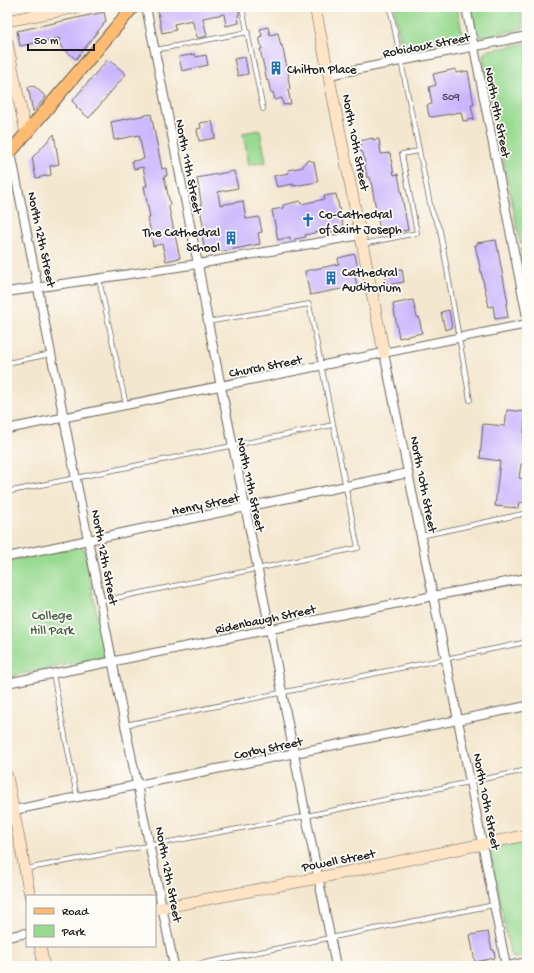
<svg xmlns="http://www.w3.org/2000/svg" width="534" height="973" font-family="'Gochi Hand',sans-serif">
<style>
.green{fill:#99da91;stroke:#5a7b56}
.building{fill:#cab6fd}
.lines{fill:none;stroke-linecap:round;stroke-linejoin:round}
.lane-casing{stroke:#68635b;stroke-width:5.5}
.street-casing{stroke:#68635b;stroke-width:10}
.secondary-casing{stroke:#68635b;stroke-width:12}
.primary-casing{stroke:#68635b;stroke-width:14}
.lane{stroke:#fff;stroke-width:4}
.street{stroke:#fff;stroke-width:8}
.secondary{stroke:#ffe4c6;stroke-width:11}
.primary{stroke:#ffbb71;stroke-width:12}
.labels{text-anchor:middle;stroke-width:3.5;stroke-linejoin:round;paint-order:stroke}
.number-label{font-size:11px;fill:#484254}
.street-label{font-size:13px;fill:#1c1c1c;stroke:#fdfcf7}
.poi-label{font-size:13px;fill:#1c1c1c;stroke:#fdfcf7;text-anchor:start}
.park-label{font-size:13px;fill:#485e45;stroke:#fdfcf7}
</style>
<rect width="100%" height="100%" fill="#fdfcf7"/>
<filter id="ink" filterUnits="userSpaceOnUse"><feTurbulence type="fractalNoise" baseFrequency=".025" numOctaves="2"/><feDisplacementMap in="SourceGraphic" scale="8" xChannelSelector="R" yChannelSelector="G"/><feConvolveMatrix kernelMatrix="1 2 1 2 8 2 1 2 1" color-interpolation-filters="sRGB"/></filter>
<filter id="wash" filterUnits="userSpaceOnUse"><feTurbulence type="fractalNoise" baseFrequency=".012" numOctaves="4" result="noise"/><feDisplacementMap in="SourceGraphic" scale="16" xChannelSelector="R" yChannelSelector="G"/><feGaussianBlur stdDeviation="0.9" result="paint"/><feColorMatrix in="noise" values="0 0 0 0 0 0 0 0 0 0 0 0 0 0 0 0 0 1.4 0 .05"/><feComposite in="paint" operator="in"/></filter>
<g filter="url(#wash)">
<rect width="100%" height="100%" fill="#f4e7cf"/>
<g class="green">
<polygon points="394,7 457,7 463,37 463,41 460,44 403,55"/>
<polygon points="471,7 520,7 524,28 483,37 479,36 476,33"/>
<polygon points="527,43 527,242 520,243 483,58 484,53 486,51"/>
<polygon points="260,130 266,162 249,165 243,133"/>
<polygon points="527,248 527,287 520,249"/>
<polygon points="80,547 84,548 85,552 105,657 7,677 7,561"/>
<polygon points="527,841 527,956 514,958 511,957 510,953 490,852 491,849 494,848"/>
</g>
<g id="blocks">
<g class="building">
<polygon points="157,7 239,7 239,15 238,15 239,23 226,26 224,14 203,18 207,36 198,38 197,37 192,20 174,24 176,30 162,33"/>
<polygon points="104,12 106,21 76,59 61,47 59,38 20,46 17,31"/>
<polygon points="268,27 270,35 278,33 281,46 282,45 289,76 288,77 290,89 288,90 291,104 283,105 282,98 275,100 273,92 271,93 268,80 267,81 260,49 262,49 259,37 262,36 260,29"/>
<polygon points="195,54 196,57 206,55 208,65 182,71 179,57"/>
<polygon points="245,57 248,74 238,76 234,59"/>
<polygon points="108,59 126,74 89,118 76,107 77,106 72,101"/>
<polygon points="456,69 456,73 468,71 474,105 471,105 474,119 463,121 461,112 432,117 429,116 427,105 432,104 429,87 436,85 433,74"/>
<polygon points="34,86 46,97 33,112 28,87"/>
<polygon points="151,114 162,169 166,168 167,176 164,176 170,204 169,208 180,258 166,261 162,244 153,246 148,218 150,218 144,186 147,186 143,167 134,169 132,161 144,159 139,135 114,140 111,122"/>
<polygon points="212,121 215,138 199,141 197,129 201,128 200,123"/>
<polygon points="54,134 59,164 50,166 51,175 36,178 32,158"/>
<polygon points="373,138 373,140 379,139 381,154 390,153 394,175 398,174 408,230 381,235 370,177 367,178 363,153 360,151 359,148 361,146 360,141"/>
<polygon points="309,160 314,162 318,182 293,186 293,184 277,187 274,176 289,173 288,170 303,167 305,162"/>
<polygon points="234,171 238,188 218,192 220,205 243,201 246,219 259,217 262,232 258,233 260,244 214,253 213,249 205,251 201,231 204,231 200,208 202,208 197,178"/>
<polygon points="336,194 344,230 331,232 330,229 305,235 306,237 290,240 290,237 278,240 272,210 283,208 283,205 300,201 301,204 325,199 324,196"/>
<polygon points="496,240 508,303 506,304 508,317 495,319 493,306 489,307 475,245 477,245 477,243"/>
<polygon points="355,254 358,269 354,270 357,286 310,295 305,271 339,264 338,258"/>
<polygon points="402,269 404,282 387,285 385,272"/>
<polygon points="413,300 417,317 419,317 422,333 399,338 393,304"/>
<polygon points="449,310 452,328 445,330 441,312"/>
<polygon points="507,410 526,412 523,441 527,441 527,452 526,464 521,464 519,478 527,479 527,503 519,502 518,508 495,506 500,461 480,458 483,424 505,426"/>
<polygon points="488,932 492,950 494,950 495,958 475,962 470,935"/>
</g>
</g>
</g>
<g filter="url(#ink)">
<use href="#blocks" fill-opacity="0" stroke="#68635b" stroke-width="1"/>
<g class="lines">
<g class="lane-casing">
<g id="lane">
<polyline points="242,7 263,109"/>
<polyline points="390,7 431,209 440,230 470,400"/>
<polyline points="155,50 248,32"/>
<polyline points="363,244 417,233 402,154 419,151"/>
<polyline points="99,279 126,405"/>
<polyline points="7,363 51,354"/>
<polyline points="7,492 333,425"/>
<polyline points="421,536 527,513"/>
<polyline points="101,601 358,548 309,304 208,322"/>
<polyline points="53,674 77,797"/>
<polyline points="125,725 527,642"/>
<polyline points="25,869 306,816 527,770"/>
<polyline points="189,966 494,905"/>
</g>
</g>
<g class="street-casing">
<g id="street">
<polyline points="146,7 198,264 208,322 270,630 306,816 336,966"/>
<polyline points="466,7 527,317"/>
<polyline points="329,75 527,36"/>
<polyline points="11,153 125,725 174,966"/>
<polyline points="7,292 198,264 361,235"/>
<polyline points="384,353 458,720 506,966"/>
<polyline points="7,429 527,324"/>
<polyline points="7,557 408,473"/>
<polyline points="7,683 433,596 527,578"/>
<polyline points="14,810 527,706"/>
<polyline points="7,937 27,933"/>
<polyline points="508,966 527,962"/>
</g>
</g>
<g class="secondary-casing">
<g id="secondary">
<polyline points="315,7 384,353"/>
<polyline points="7,21 78,7"/>
<polyline points="7,42 26,134"/>
<polyline points="7,776 30,896"/>
<polyline points="155,909 318,878 527,835"/>
<polyline points="40,946 44,966"/>
</g>
</g>
<g class="primary-casing">
<polyline id="primary" points="7,156 133,7"/>
</g>
<use href="#lane" class="lane"/>
<use href="#street" class="street"/>
<use href="#secondary" class="secondary"/>
<use href="#primary" class="primary"/>
</g>
</g>
<defs>
<g id="building-bare" transform="scale(1.08)"><path d="M-4-6H4V6H1V3H-1V6H-4ZM-2.5-4.3h1.7v1.8h-1.7ZM.8-4.3h1.7v1.8H.8ZM-2.5-1h1.7V.8h-1.7ZM.8-1h1.7V.8H.8Z" fill="#1f6fb2" stroke="#fdfcf7" stroke-width="2.5" paint-order="stroke"/></g>
<g id="church-bare" transform="scale(1.08)"><path d="M-1.2-6h2.4v3.5h3.3v2.4h-3.3V6h-2.4V-.1h-3.3v-2.4h3.3Z" fill="#1f6fb2" stroke="#fdfcf7" stroke-width="2.5" paint-order="stroke"/></g>
</defs>
<g fill-rule="evenodd">
<use href="#building-bare" x="276" y="68"/>
<use href="#church-bare" x="308" y="220"/>
<use href="#building-bare" x="231" y="238"/>
<use href="#building-bare" x="331" y="278"/>
</g>
<g class="labels">
<g class="number-label">
<text x="451" y="100">509</text>
</g>
<g class="street-label">
<text transform="translate(426 44) rotate(-11)" y="5">Robidoux Street</text>
<text transform="translate(499 112) rotate(79)" y="5">North 9th Street</text>
<text transform="translate(357 142) rotate(79)" y="5">North 10th Street</text>
<text transform="translate(190 166) rotate(79)" y="5">North 11th Street</text>
<text transform="translate(43 239) rotate(78)" y="5">North 12th Street</text>
<text transform="translate(265 365) rotate(-11)" y="5">Church Street</text>
<text transform="translate(252 484) rotate(78)" y="5">North 11th Street</text>
<text transform="translate(425 484) rotate(79)" y="5">North 10th Street</text>
<text transform="translate(205 503) rotate(-12)" y="5">Henry Street</text>
<text transform="translate(106 557) rotate(79)" y="5">North 12th Street</text>
<text transform="translate(265 618) rotate(-12)" y="5">Ridenbaugh Street</text>
<text transform="translate(268 747) rotate(-12)" y="5">Corby Street</text>
<text transform="translate(488 801) rotate(79)" y="5">North 10th Street</text>
<text transform="translate(338 859) rotate(-11)" y="5">Powell Street</text>
<text transform="translate(170 874) rotate(79)" y="5">North 12th Street</text>
</g>
<g class="poi-label">
<text x="287" y="73">Chilton Place</text>
<text x="319" y="218">Co-Cathedral<tspan x="319" dy="15">of Saint Joseph</tspan></text>
<text x="220" y="236" text-anchor="end">The Cathedral<tspan x="220" dy="15">School</tspan></text>
<text x="342" y="276">Cathedral<tspan x="342" dy="15">Auditorium</tspan></text>
</g>
<g class="park-label">
<text x="52" y="619">College<tspan x="52" dy="15">Hill Park</tspan></text>
</g>
</g>
<rect width="534" height="973" fill="none" stroke="#fdfcf7" stroke-width="24"/>
<rect x="26" y="895" width="130" height="52" fill="#fdfcf7" stroke="#a3a29f"/>
<rect x="34" y="908" width="20" height="6" fill="#ffbb71" stroke="#a3a29f"/>
<text x="62" y="915" font-size="12" fill="#1c1c1c">Road</text>
<rect x="34" y="925" width="20" height="12" fill="#99da91" stroke="#a3a29f"/>
<text x="62" y="935" font-size="12" fill="#1c1c1c">Park</text>
<path d="M28 44v6h66v-6" fill="none" stroke="#1c1c1c" stroke-width="2"/>
<text x="34" y="44" font-size="12" fill="#1c1c1c" stroke="#fdfcf7" stroke-width="3" paint-order="stroke">50 m</text>
</svg>
